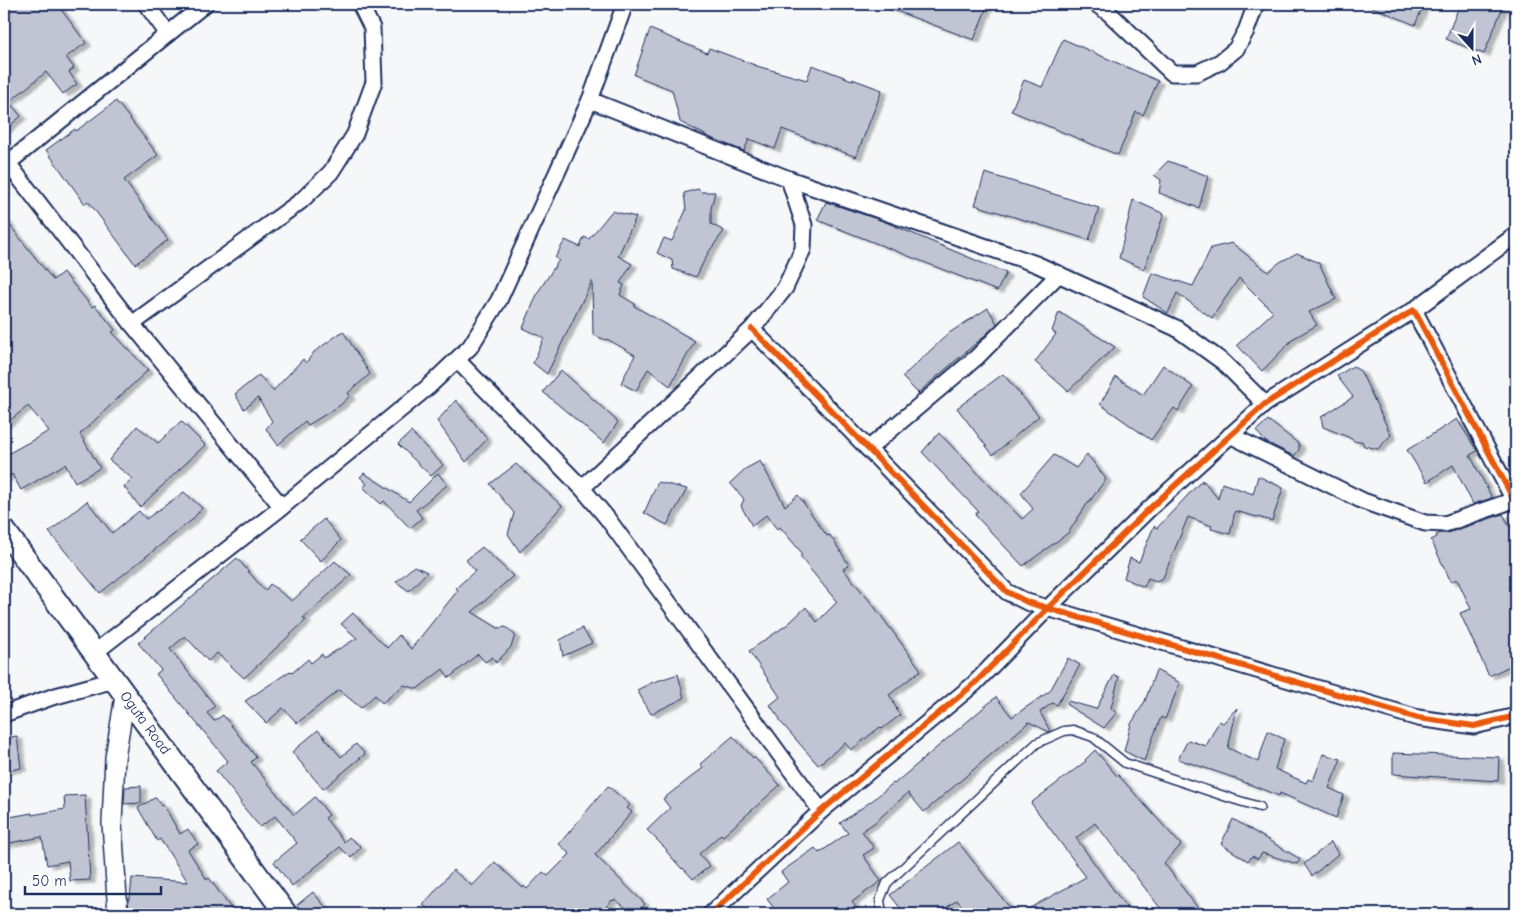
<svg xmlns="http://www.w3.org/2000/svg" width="1520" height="918" font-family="'Comic Neue',sans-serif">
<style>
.building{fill:#c0c4d3;stroke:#1b2f5e;filter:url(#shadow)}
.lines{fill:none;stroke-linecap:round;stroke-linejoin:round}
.service-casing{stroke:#1b2f5e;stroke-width:11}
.minor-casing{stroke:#1b2f5e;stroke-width:19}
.tertiary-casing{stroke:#1b2f5e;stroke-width:22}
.secondary-casing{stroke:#1b2f5e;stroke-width:25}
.service{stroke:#fff;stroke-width:8}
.minor{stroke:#fff;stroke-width:15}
.tertiary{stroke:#fff;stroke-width:19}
.secondary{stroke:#fff;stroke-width:21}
.cycleway-casing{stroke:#fff;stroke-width:9}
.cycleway{stroke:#e8590c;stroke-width:6}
.labels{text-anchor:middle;stroke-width:4.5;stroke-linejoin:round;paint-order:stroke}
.street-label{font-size:15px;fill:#1b2f5e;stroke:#fff}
</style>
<defs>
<filter id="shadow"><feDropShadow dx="5.5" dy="3" stdDeviation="1" flood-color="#0004"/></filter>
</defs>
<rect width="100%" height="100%" fill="#f6f7f9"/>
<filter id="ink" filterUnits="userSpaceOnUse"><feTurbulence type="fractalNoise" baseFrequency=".02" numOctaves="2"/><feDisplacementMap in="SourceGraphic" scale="10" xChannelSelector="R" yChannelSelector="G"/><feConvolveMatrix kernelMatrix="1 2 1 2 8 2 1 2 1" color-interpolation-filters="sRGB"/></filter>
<g filter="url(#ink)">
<g class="building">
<polygon points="4,4 57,4 86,43 66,57 74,68 69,72 77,84 63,94 46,72 9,102 21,116 4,131"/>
<polygon points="880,4 988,4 974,40 880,5"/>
<polygon points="1365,4 1424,4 1415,25"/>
<polygon points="1460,4 1504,4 1484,54 1446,39"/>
<polygon points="650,29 707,53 709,48 760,67 807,80 812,65 852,80 852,79 882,90 856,157 782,129 775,149 749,139 744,151 713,139 680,122 672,90 634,75"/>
<polygon points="1063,39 1158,81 1143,115 1136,112 1118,155 1011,111 1024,80 1042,87"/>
<polygon points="116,101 158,155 124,180 168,240 135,264 88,201 85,204 46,150 75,129 76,131"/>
<polygon points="1168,161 1208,176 1199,208 1159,193 1161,180 1154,175"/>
<polygon points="985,173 1099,208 1089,240 975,205"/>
<polygon points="698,189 701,192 715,192 711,208 711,224 724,231 708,253 696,277 673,269 672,260 657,253 664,238 672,241 686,210 684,193"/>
<polygon points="1133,200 1164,214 1144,269 1119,258"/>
<polygon points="826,202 883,221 1006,273 997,291 817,220"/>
<polygon points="612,211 636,217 618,256 632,264 620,283 624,285 620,295 635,304 634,306 695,341 670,386 648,369 636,391 621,383 635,355 607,339 606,340 593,335 592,281 547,374 533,363 544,338 523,328 538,292 559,260 555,258 565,240 580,247 584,237 589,239"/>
<polygon points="4,218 53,280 63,272 92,307 95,305 115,330 112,332 148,370 80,434 100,468 75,482 65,464 21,490 12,474 4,479 4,456 49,431 28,406 4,425"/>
<polygon points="1232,243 1268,272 1280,262 1297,253 1319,263 1336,299 1309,312 1317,325 1294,338 1262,371 1237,345 1273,312 1239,278 1212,318 1177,293 1168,313 1143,297 1152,273 1193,286 1211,248"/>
<polygon points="988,308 997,324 982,338 918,393 902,377 949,333"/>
<polygon points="1059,312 1115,347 1068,391 1035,362 1056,334 1052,331"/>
<polygon points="343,331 370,374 348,393 350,396 339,406 308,425 305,421 278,445 266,429 272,421 258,398 244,409 235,394 259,375 273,391 303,359 306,363 314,352"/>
<polygon points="1163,365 1193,387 1178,411 1174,408 1151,440 1100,404 1116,377 1143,395"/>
<polygon points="1353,366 1361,372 1391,435 1378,449 1364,446 1362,441 1356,442 1348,437 1323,427 1321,417 1353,397 1337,376"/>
<polygon points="561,370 618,422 604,443 543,392"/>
<polygon points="1003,374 1039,416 993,455 957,408"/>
<polygon points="456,400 487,439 466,462 437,421"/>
<polygon points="1457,419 1477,451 1470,455 1492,498 1473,504 1453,465 1427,482 1407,450"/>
<polygon points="1268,420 1299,444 1299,450 1294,456 1266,442 1256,431"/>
<polygon points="181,421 205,445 140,507 124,487 133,479 109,460 137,426 158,443"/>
<polygon points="411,432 443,465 431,476 398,444"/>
<polygon points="939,433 1022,519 1033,509 1021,493 1054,455 1076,468 1087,454 1106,479 1089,502 1089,501 1068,533 1023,566 975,515 978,511 922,452"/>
<polygon points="760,461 785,506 798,495 827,536 830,535 849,565 843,569 873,605 921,670 889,695 894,702 893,703 897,709 896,710 900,715 882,729 880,727 851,750 845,743 818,765 779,720 780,719 770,705 780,697 749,651 788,624 806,607 817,622 837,602 801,558 801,552 780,527 777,529 766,515 752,526 741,506 744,499 730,483 745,469"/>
<polygon points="516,464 562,506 520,552 508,534 514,513 490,484"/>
<polygon points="364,473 409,502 438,473 447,485 416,510 422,518 410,528 384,501 381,504 363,487 367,484 360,477"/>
<polygon points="1258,476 1283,488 1272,521 1235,511 1230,534 1211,529 1212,526 1188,517 1163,578 1156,581 1148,578 1144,587 1124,578 1130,558 1139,562 1154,526 1157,528 1202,480 1203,481 1202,483 1204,481 1218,499 1222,483 1253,494"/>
<polygon points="658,482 687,489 667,525 644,513"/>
<polygon points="184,492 202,508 192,520 100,593 49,532 87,501 112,533 139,511 146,519"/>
<polygon points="1503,514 1516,539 1516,663 1489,676 1460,613 1471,609 1457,579 1451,582 1431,540 1437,537 1436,535 1441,533 1448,533"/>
<polygon points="324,519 341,540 321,561 300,539"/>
<polygon points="482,547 513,576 472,612 498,628 506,627 515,635 511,647 496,663 493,657 485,662 478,654 449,678 443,669 417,689 404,685 382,703 375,695 361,708 339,690 297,723 283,708 266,723 245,701 290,671 292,673 308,659 311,663 322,654 324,658 357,638 341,624 353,613 387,648 399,635 411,649 458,590 456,588 475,571 466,560"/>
<polygon points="237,558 265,591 270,584 292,601 335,561 351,575 303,618 306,620 244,678 217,653 208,661 185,636 170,649 215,706 207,713 214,721 223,715 256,757 251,762 294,815 315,797 329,815 325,818 344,842 349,837 361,847 351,858 340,847 292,886 274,862 297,843 275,816 260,827 240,803 241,802 216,771 228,761 156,674 161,670 138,643"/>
<polygon points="414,566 427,572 409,591 396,582"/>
<polygon points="582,628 592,643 563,656 560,640"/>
<polygon points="1068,658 1080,665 1057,705 1052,703 1040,712 1050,731 1049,732 1029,722 924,812 908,793 874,823 862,831 874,848 863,855 881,881 852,902 861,914 778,914 767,899 788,882 781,872 815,848 819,853 848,833 840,823 873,800 893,783 894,784 996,697 1012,717 1050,691"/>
<polygon points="1156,670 1180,683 1165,719 1161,717 1144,761 1124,751 1131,724 1145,701"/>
<polygon points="678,674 684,698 651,714 637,690 651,683"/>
<polygon points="1114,675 1119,677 1111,708 1116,713 1104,728 1067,705 1068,701 1096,709"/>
<polygon points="1237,708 1228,748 1258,762 1268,731 1284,739 1275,769 1306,783 1308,779 1313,781 1323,754 1341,759 1329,788 1344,795 1336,818 1280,793 1279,796 1226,775 1178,759 1188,740 1206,746 1219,721 1223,723"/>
<polygon points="318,730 341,757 356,744 365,754 323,789 292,752"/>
<polygon points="17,736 21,768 4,771 4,738"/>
<polygon points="733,736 753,758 754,757 780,785 723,836 721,834 699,854 710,866 693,879 683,868 682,869 666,851 667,850 647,830 670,808 663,799 703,768 700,764"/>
<polygon points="1095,750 1117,776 1118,775 1181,845 1164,863 1197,907 1190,914 1171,914 1169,912 1164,913 1095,823 1076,838 1131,914 1019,914 1086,877 1031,803 1086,761 1085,760"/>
<polygon points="1393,753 1499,757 1498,781 1393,774"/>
<polygon points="141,786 141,803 124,804 125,787"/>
<polygon points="608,786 630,805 627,808 632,812 595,855 645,904 636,914 633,914 615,899 613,901 612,900 600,914 434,914 423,905 453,870 472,886 495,862 523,888 524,886 527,889 543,872 548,876 570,854 559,844"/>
<polygon points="85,795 90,880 70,881 68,861 47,865 42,837 4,844 4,818 32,813 32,815 65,809 64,796"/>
<polygon points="156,797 161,806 163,804 180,834 188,829 198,844 188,850 207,880 209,878 235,914 129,914 128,898 130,898 132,878 188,882 160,839 157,841 138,808"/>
<polygon points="1233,819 1300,859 1297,864 1262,853 1258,859 1252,856 1248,861 1221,844"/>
<polygon points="958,842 1010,908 1003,914 968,914 957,900 938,914 905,914 890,895"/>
<polygon points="1331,842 1338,854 1312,876 1304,864"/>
<polygon points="313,892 331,914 305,914 297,905"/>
</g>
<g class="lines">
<g class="service-casing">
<polyline id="service" points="882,914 880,900 887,883 1037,743 1064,731 1073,730 1093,737 1125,763 1233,799 1260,807"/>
</g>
<g class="minor-casing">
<g id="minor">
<polyline points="146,4 168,34"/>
<polyline points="1096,4 1109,13 1172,73 1197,73 1220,62 1236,49 1246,31 1256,4"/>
<polyline points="590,100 789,179 1036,264 1176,328 1223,362 1265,404"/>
<polyline points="4,158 132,324 282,507"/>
<polyline points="8,163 205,4"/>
<polyline points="1414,310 1516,235"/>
<polyline points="132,324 301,201 331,172 355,134 374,82 372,28 360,4"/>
<polyline points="752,329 1007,592 1027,602 1418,718 1474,726 1516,716"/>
<polyline points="457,360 582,488 607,518 821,811"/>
<polyline points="1230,435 1363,501 1425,523 1445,524 1514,500"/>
<polyline points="868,449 977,357 1059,274"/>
<polyline points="582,488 752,329 785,288 803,249 804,225 789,179"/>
<polyline points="94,653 282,507 428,387 470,347 499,300 590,100 625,4"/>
<polyline points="4,714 52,697 114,680"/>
<polyline points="711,914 821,811 974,684 1048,608 1149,509 1265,404 1414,310 1516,504"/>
</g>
</g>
<g class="tertiary-casing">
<polyline id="tertiary" points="118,914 112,823 115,758 125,696"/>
</g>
<g class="secondary-casing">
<g id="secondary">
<path id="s1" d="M4,530L286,914"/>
</g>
</g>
<use href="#service" class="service"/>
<use href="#minor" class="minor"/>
<use href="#tertiary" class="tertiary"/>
<use href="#secondary" class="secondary"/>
<g class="cycleway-casing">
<g id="cycleway">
<polyline points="752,329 1007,592 1027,602 1418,718 1474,726 1516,716"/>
<polyline points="711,914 821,811 974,684 1048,608 1149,509 1265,404 1414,310 1516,504"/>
</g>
</g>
<use href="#cycleway" class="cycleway"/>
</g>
</g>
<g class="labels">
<g class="street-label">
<text dy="5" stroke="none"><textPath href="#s1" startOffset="239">Oguta Road</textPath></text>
</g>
</g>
<rect width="1520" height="918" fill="none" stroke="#fff" stroke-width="20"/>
<rect x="10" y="10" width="1500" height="898" fill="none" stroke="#1b2f5e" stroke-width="2" filter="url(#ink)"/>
<g transform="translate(1472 48) rotate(159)" stroke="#ffffff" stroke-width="4" paint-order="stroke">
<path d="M0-4L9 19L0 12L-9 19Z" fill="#1b2f5e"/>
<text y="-8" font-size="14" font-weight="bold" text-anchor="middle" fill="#1b2f5e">N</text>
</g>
<path d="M25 886v8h136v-8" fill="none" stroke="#1b2f5e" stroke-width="2.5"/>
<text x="32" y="886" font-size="15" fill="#1b2f5e" stroke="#ffffff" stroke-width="4" paint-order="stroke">50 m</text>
</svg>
